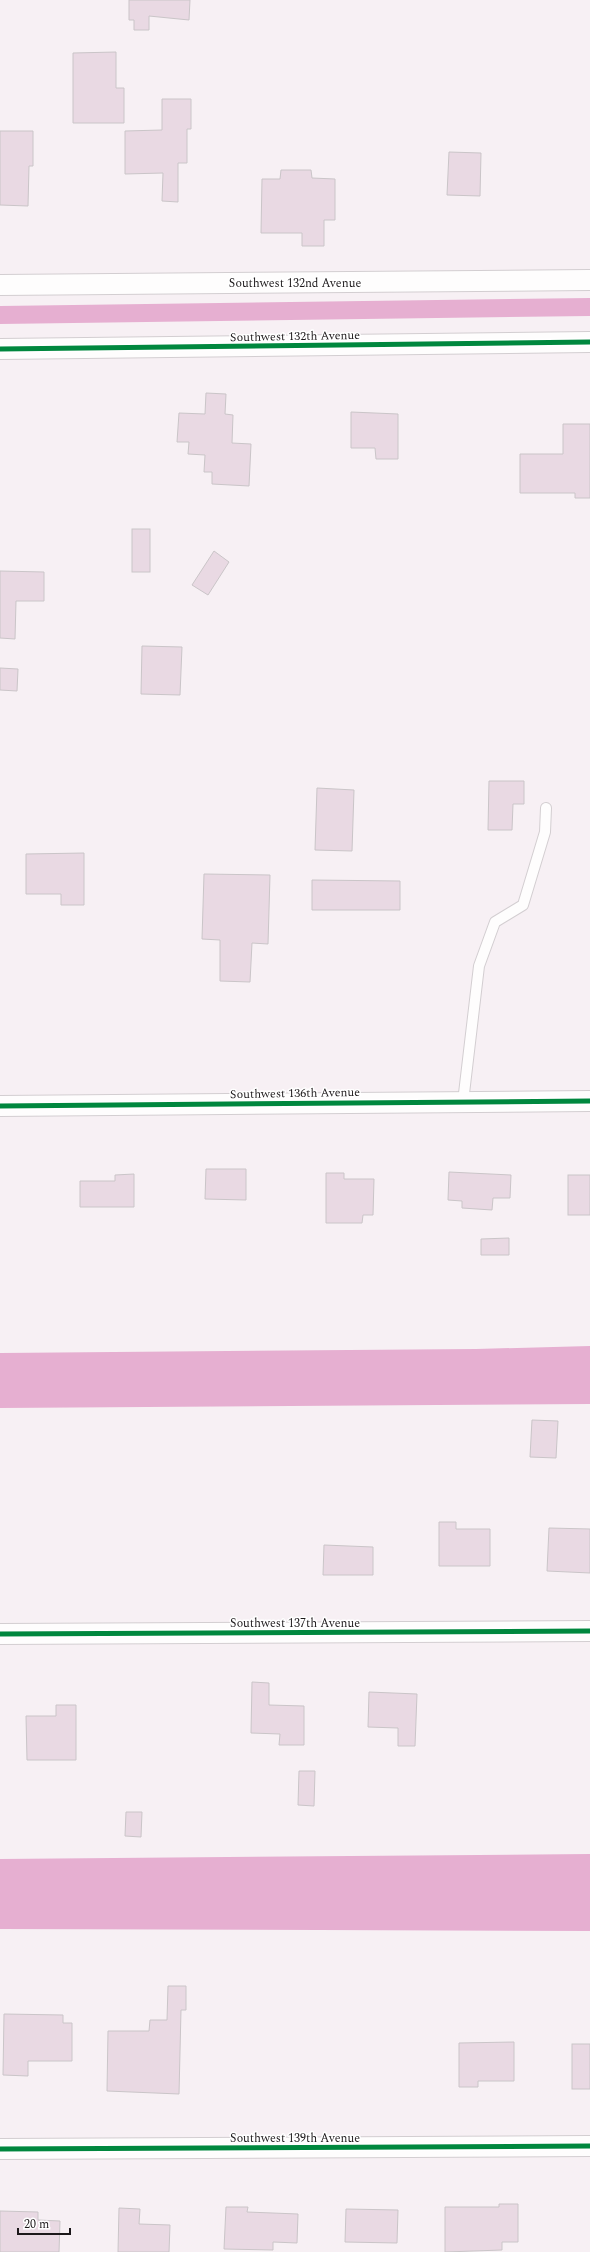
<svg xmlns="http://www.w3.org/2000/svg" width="590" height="2252" font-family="Spectral,serif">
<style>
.water{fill:#e6afd1}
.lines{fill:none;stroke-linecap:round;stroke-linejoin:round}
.canal{stroke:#e6afd1;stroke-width:18}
.building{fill:#e9d9e3;stroke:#cac5c8}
.lane-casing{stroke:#d3ced1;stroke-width:12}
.street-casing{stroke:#d3ced1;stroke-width:22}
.lane{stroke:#fefdfd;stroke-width:10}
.street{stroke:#fefdfd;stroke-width:20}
.cycleway-casing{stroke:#fff;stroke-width:8}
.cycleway{stroke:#00873e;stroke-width:5}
.labels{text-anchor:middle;stroke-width:3;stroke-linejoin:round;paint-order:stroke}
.street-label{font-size:12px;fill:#1c181a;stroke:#fff}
</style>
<rect width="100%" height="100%" fill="#f7f0f4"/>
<g class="water">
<polygon points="590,1346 590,1404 0,1408 0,1353 476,1349"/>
<polygon points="590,1854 590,1931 0,1929 0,1859"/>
</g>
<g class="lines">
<polyline class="canal" points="0,315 590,307"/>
</g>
<g class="building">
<polygon points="129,0 190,0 189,20 149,16 149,30 134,30 134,20 129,20"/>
<polygon points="116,52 116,88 124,88 124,123 73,123 73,53"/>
<polygon points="162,99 191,99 191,129 187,129 187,163 178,163 178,202 162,201 163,173 125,174 125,131 162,130"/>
<polygon points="0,131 33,131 33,166 29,166 28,206 0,205"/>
<polygon points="449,152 481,153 480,196 447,195"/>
<polygon points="281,170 311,170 312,178 335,179 335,220 324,220 324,246 302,246 302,233 261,233 262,179 280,179"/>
<polygon points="206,393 226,394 225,414 233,415 232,443 251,444 249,486 212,484 212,472 204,472 205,455 188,454 189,442 177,442 179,413 205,414"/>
<polygon points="351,412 398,414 398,459 376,459 375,448 351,448"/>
<polygon points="563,424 590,424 590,498 575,498 575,493 520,493 520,454 563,454"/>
<rect x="132" y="529" width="18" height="43"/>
<polygon points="214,551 229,562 208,595 192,585"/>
<polygon points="0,571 44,572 44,601 16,601 15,639 0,638"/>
<polygon points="142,646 182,647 180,695 141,694"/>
<polygon points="0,668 18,669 17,691 0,690"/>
<polygon points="489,781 524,781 524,804 513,804 512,830 488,830"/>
<polygon points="317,788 354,790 352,851 315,850"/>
<polygon points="84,853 84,905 61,905 61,894 26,894 26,854"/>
<polygon points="204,874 270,875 268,944 252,943 250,982 220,981 220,940 202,939"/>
<polygon points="312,880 400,881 400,910 312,910"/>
<polygon points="206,1169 246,1169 246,1200 205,1199"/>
<polygon points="449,1172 511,1175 510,1198 493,1198 492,1210 462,1208 462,1201 448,1200"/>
<polygon points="326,1173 344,1173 344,1179 374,1179 373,1215 363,1215 362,1223 326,1223"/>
<polygon points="134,1174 134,1207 80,1207 80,1181 115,1181 115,1175"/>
<rect x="568" y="1175" width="22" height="40"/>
<polygon points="509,1238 509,1255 481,1255 481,1239"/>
<polygon points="532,1420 558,1421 556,1458 530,1457"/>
<polygon points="439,1522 456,1522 456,1529 490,1529 490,1566 439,1566"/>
<polygon points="549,1528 590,1529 590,1573 547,1571"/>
<polygon points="324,1545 373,1547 373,1575 323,1575"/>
<polygon points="252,1682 269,1683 269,1705 304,1706 304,1745 279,1745 280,1734 251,1733"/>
<polygon points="369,1692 417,1694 415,1746 398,1746 398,1728 368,1727"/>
<polygon points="56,1705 76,1705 76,1760 27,1760 26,1716 56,1716"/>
<polygon points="299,1771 315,1771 314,1806 298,1805"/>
<polygon points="126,1812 142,1812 141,1837 125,1836"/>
<polygon points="168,1986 186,1986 186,2010 181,2010 179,2094 107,2091 108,2031 149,2031 150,2020 167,2020"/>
<polygon points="4,2014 63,2015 63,2023 72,2023 72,2061 28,2061 28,2076 3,2075"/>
<polygon points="514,2042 514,2081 478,2081 478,2087 459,2087 459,2043"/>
<rect x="572" y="2044" width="18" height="45"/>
<polygon points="499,2204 518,2204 518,2242 502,2242 502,2250 445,2252 445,2207 499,2207"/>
<polygon points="226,2207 248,2207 247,2212 298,2214 297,2243 273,2242 273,2250 224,2249"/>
<polygon points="119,2208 140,2209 139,2224 170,2225 169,2252 118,2252"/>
<polygon points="346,2209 398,2210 397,2243 345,2242"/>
<polygon points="0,2211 38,2212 38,2220 60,2221 59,2252 0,2252"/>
</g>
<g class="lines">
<g class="lane-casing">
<polyline id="lane" points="463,1102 479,966 495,922 523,905 545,832 546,808"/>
</g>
<g class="street-casing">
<g id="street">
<polyline points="0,285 590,280"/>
<polyline points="0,349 590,342"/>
<polyline points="0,1106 590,1101"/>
<polyline points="0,1634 590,1631"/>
<polyline points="0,2149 590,2146"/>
</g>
</g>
<use href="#lane" class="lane"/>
<use href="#street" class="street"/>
<g class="cycleway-casing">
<g id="cycleway">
<polyline points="0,349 590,342"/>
<polyline points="0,1106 590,1101"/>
<polyline points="0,1634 590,1631"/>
<polyline points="0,2149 590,2146"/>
</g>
</g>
<use href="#cycleway" class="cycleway"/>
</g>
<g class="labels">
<g class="street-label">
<text x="295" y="287">Southwest 132nd Avenue</text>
<text transform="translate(295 336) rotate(-1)" y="4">Southwest 132th Avenue</text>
<text transform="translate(295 1093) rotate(-1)" y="4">Southwest 136th Avenue</text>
<text x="295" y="1627">Southwest 137th Avenue</text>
<text x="295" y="2142">Southwest 139th Avenue</text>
</g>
</g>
<path d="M18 2228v6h52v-6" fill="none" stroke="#1c181a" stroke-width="2"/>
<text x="24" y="2228" font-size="12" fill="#1c181a" stroke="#ffffff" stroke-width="3" paint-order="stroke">20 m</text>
</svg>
